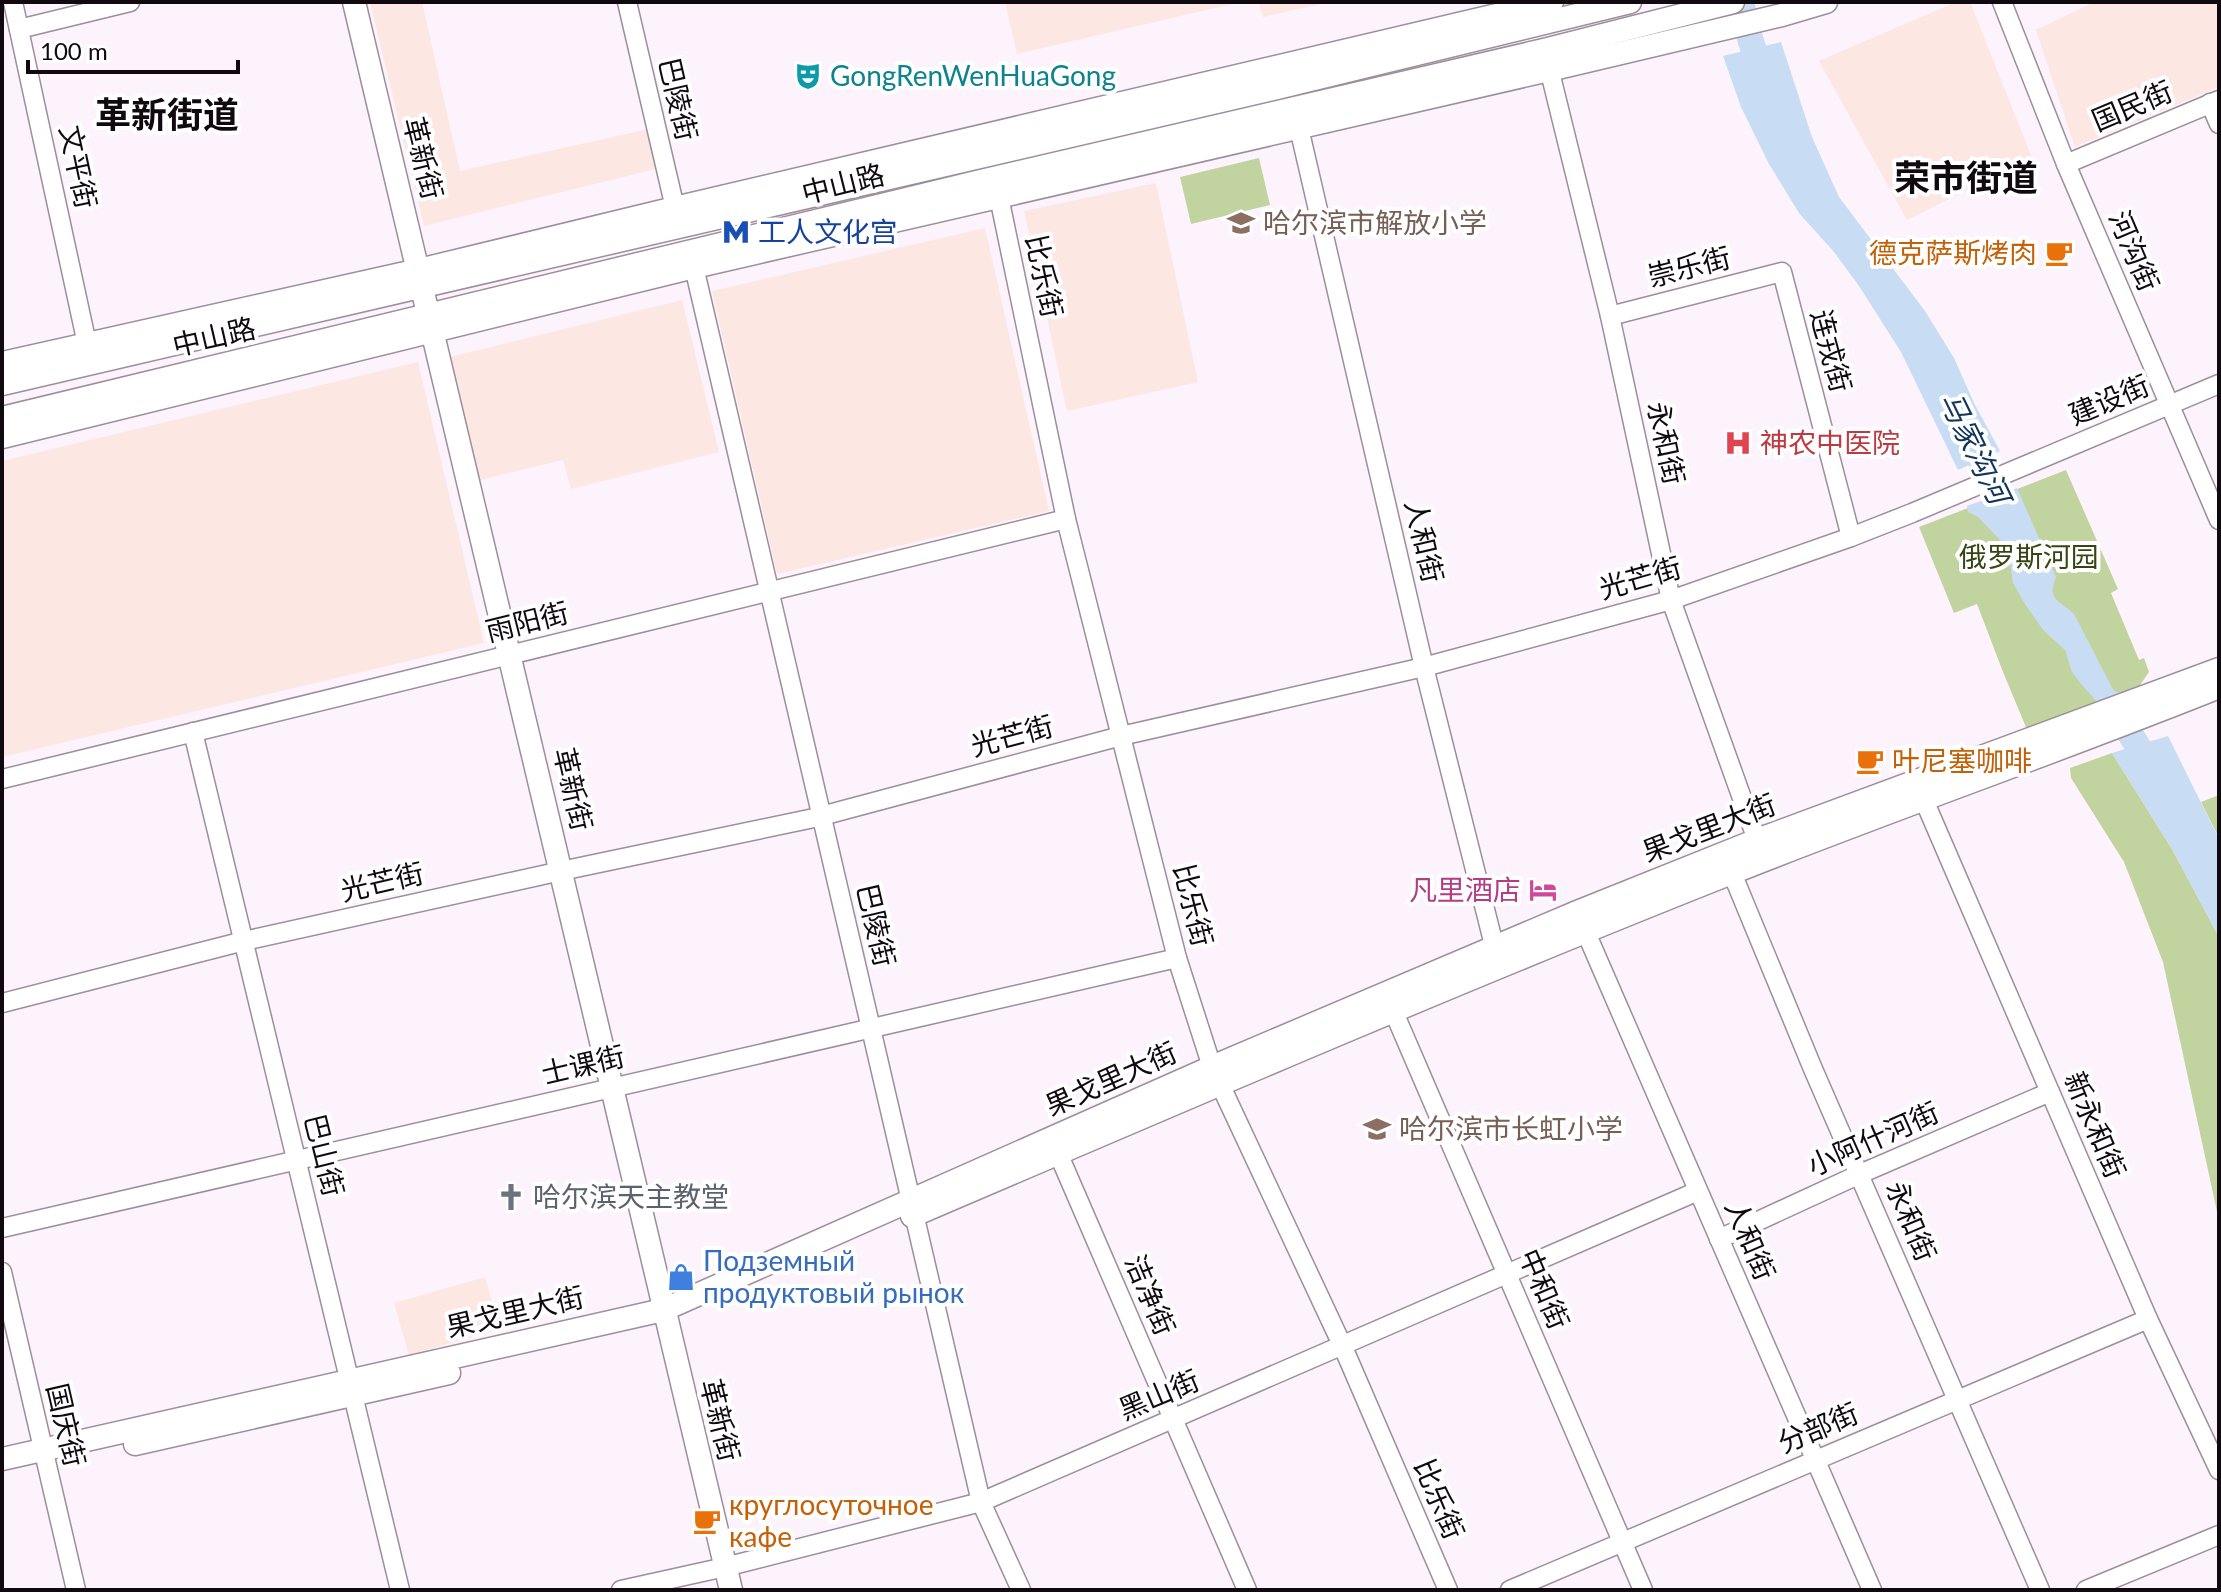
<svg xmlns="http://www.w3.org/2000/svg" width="2221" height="1592" font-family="Lato,'Noto Sans SC',sans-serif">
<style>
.commercial{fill:#fce7e3}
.green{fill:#c1d4a0}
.water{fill:#c8ddf3}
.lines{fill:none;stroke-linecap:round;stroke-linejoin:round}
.river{stroke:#c8ddf3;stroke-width:26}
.minor-casing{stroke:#9d8e9c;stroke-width:21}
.major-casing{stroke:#9d8e9c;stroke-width:25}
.minor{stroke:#fff;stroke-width:18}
.major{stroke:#fff;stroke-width:22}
.labels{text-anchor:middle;stroke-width:8;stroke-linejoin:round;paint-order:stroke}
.culture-label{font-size:28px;fill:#0d838f;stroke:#fff;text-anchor:start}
.street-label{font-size:28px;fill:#100a10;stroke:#fff}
.education-label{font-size:28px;fill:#785e54;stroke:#fff;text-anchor:start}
.transit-label{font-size:28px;fill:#164399;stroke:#fff;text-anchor:start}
.food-label{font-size:28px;fill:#c56008;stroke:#fff;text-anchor:start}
.health-label{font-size:28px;fill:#be3a42;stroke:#fff;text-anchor:start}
.park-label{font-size:28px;fill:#364513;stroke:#fff}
.hotel-label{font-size:28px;fill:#b23c85;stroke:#fff;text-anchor:end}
.worship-label{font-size:28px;fill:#5b616d;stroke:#fff;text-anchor:start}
.shop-label{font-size:28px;fill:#366cbe;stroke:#fff;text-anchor:start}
.water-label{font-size:30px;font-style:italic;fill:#113659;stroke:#fff}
.district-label{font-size:36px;font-weight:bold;fill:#100a10;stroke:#fff}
</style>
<rect width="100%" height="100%" fill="#fdf3fc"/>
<g class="commercial">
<polygon points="370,2 422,2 460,171 653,128 660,168 424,226"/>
<polygon points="1005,2 1232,2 1232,4 1017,54"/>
<polygon points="1258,2 1329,2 1263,17"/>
<polygon points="1956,2 1970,2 2032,158 1907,220 1819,61"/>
<polygon points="2094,2 2219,2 2219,87 2075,147 2036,30"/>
<polygon points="1156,183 1198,382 1067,411 1024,211"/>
<polygon points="985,228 1049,511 777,574 712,291"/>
<polygon points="682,300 719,452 571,489 563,460 476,481 446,358"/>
<polygon points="418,362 484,643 2,757 2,461"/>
<polygon points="485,1277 500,1329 409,1355 394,1303"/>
</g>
<g class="green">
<polygon points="1259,158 1270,205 1191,224 1180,177"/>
<polygon points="2066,470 2118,589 2111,593 2139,660 2144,658 2149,672 2138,688 2028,732 2003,672 1977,604 1954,613 1919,527"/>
<polygon points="2112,753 2172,849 2219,937 2219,1221 2163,962 2124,862 2071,778 2070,768"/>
<polygon points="2219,795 2219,838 2201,802"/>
</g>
<g class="water">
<polygon points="1781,42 1812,137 1839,197 1925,311 1954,358 1974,403 2000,451 1958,470 1901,352 1859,286 1834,252 1799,213 1769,164 1741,107 1723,56"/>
<path d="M2017,488L2056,577C2046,601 2061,601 2074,614L2117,697L2099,704L2081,684L2072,672L2065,650L2044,631L2025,604L2013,583L2009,554L2002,542L1978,517L1968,512L1967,506Z"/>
<polygon points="2168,736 2219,839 2219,937 2172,849 2112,753"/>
</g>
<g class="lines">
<g class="river">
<polyline points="1741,2 1751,42 1766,83"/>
<polyline points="1965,429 2013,527"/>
<polyline points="2112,704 2154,773"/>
</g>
<g class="minor-casing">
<g id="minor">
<polyline points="13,2 87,344"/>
<polyline points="627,2 675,208"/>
<polyline points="2002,2 2066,164 2219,520"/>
<polyline points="19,29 130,2"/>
<polyline points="1546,56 1610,316 1671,600 1757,840"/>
<polyline points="2210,103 2219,124"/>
<polyline points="1299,128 1424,667 1497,957"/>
<polyline points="2066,164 2219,100"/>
<polyline points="999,197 1066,519 1177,958 1212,1067 1343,1347 1448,1590"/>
<polyline points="694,267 981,1502 1021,1590"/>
<polyline points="1610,316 1782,272 1851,537"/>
<polyline points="193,732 400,1590"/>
<polyline points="2,779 1066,519"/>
<polyline points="1924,800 2148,1319 2219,1470"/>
<polyline points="1732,873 1813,1069 2040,1590"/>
<polyline points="1581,921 1872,1590"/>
<polyline points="2,1003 244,941 561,871 814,818 1121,736 1424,667 1671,600 1851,537 1912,513 2219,384"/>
<polyline points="1393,1010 1643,1590"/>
<polyline points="1058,1153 1247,1590"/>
<polyline points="2,1228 1177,958"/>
<polyline points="1719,1239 1860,1174 2050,1092"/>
<polyline points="2,1272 76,1590"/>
<polyline points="621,1590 725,1567 981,1502 1698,1191"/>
<polyline points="1510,1590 2148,1319"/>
<polyline points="2086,1590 2219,1535"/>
</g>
</g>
<g class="major-casing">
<g id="major">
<path d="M354,2C483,530 604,1061 731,1590"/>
<polyline points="2,363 419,270 675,208 1552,2"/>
<polyline points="2,384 1277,88 1630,2"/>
<polyline points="2,418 981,181 1544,50 1733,2"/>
<polyline points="2,437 694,267 1549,70 1782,15 1826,2"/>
<path d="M912,1216C1183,1100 1454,983 1729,874C1892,809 2057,752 2219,687"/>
<polyline points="135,1444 449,1373"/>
<polyline points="2,1459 663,1310 1212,1067 1577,912 1757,840 2219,669"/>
</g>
</g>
<use href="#minor" class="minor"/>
<use href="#major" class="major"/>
</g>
<defs>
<g id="theatre-bare" transform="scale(2.16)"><path d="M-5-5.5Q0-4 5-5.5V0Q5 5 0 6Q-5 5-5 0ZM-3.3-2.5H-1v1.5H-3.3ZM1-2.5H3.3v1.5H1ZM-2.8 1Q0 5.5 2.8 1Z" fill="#0f9aa8" stroke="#fff" stroke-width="2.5" paint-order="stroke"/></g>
<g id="school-bare" transform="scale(2.16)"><path d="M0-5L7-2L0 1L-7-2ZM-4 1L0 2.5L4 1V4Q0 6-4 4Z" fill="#8d6e63" stroke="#fff" stroke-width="2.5" paint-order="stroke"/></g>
<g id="metro-bare" transform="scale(2.16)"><path d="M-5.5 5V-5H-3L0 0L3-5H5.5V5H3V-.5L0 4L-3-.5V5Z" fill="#1a4fb4" stroke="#fff" stroke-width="2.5" paint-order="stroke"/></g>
<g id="cafe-bare" transform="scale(2.16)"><path d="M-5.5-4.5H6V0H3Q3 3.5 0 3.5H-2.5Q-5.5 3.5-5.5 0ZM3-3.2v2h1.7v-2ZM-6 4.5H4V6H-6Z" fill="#e8710a" stroke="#fff" stroke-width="2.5" paint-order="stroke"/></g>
<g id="hospital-bare" transform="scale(2.16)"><path d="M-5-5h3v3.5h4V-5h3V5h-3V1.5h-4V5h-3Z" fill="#e0444e" stroke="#fff" stroke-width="2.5" paint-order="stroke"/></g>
<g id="hotel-bare" transform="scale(2.16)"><path d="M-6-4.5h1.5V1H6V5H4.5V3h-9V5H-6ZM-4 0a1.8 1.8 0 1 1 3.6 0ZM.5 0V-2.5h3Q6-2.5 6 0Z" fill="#d1479c" stroke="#fff" stroke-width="2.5" paint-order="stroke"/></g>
<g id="church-bare" transform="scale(2.16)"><path d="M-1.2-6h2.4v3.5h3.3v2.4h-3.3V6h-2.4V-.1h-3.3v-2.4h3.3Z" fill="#6b7280" stroke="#fff" stroke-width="2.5" paint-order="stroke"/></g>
<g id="shop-bare" transform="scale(2.16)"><path d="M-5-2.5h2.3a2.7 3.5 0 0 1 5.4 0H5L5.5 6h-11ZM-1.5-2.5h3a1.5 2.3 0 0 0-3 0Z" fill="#3f7fe0" stroke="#fff" stroke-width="2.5" paint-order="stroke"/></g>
</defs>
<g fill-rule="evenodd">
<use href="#theatre-bare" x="808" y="76"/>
<use href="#school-bare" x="1241" y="223"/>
<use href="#metro-bare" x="736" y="232"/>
<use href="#cafe-bare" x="2059" y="253"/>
<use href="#hospital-bare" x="1738" y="443"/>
<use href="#cafe-bare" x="1870" y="761"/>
<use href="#hotel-bare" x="1543" y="890"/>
<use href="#school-bare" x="1377" y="1129"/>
<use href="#church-bare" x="511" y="1197"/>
<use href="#shop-bare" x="681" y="1277"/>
<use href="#cafe-bare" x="707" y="1521"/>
</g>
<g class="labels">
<g class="culture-label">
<text x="830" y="86">GongRenWenHuaGong</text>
</g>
<g class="street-label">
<text transform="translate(678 99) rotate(77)" y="10">巴陵街</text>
<text transform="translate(2132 106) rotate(-23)" y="10">国民街</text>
<text transform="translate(423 158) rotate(76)" y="10">革新街</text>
<text transform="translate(78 167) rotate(78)" y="10">文平街</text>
<text transform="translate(843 184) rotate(-14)" y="10">中山路</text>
<text transform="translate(2134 251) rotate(67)" y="10">河沟街</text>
<text transform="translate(1689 267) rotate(-14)" y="10">崇乐街</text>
<text transform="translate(1044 276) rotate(78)" y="10">比乐街</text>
<text transform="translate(214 337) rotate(-13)" y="10">中山路</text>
<text transform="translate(1831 351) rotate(75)" y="10">连戎街</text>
<text transform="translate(2109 400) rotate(-23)" y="10">建设街</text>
<text transform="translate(1666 443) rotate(78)" y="10">永和街</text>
<text transform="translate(1424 541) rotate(77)" y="10">人和街</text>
<text transform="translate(1640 578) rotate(-16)" y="10">光芒街</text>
<text transform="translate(527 622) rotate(-14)" y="10">雨阳街</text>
<text transform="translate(1012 736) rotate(-15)" y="10">光芒街</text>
<text transform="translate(573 789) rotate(77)" y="10">革新街</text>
<text transform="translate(1709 828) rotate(-21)" y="10">果戈里大街</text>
<text transform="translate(382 882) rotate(-13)" y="10">光芒街</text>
<text transform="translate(1193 905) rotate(76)" y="10">比乐街</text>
<text transform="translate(876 925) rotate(77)" y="10">巴陵街</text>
<text transform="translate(583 1065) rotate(-13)" y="10">士课街</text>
<text transform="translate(1111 1079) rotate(-24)" y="10">果戈里大街</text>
<text transform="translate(2095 1125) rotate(67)" y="10">新永和街</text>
<text transform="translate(1873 1139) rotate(-24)" y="10">小阿什河街</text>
<text transform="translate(324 1155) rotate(76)" y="10">巴山街</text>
<text transform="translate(1911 1221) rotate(67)" y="10">永和街</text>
<text transform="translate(1750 1240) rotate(67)" y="10">人和街</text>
<text transform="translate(1544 1289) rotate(67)" y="10">中和街</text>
<text transform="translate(1150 1295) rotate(67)" y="10">洁净街</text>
<text transform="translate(515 1312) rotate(-13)" y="10">果戈里大街</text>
<text transform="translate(1159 1395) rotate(-23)" y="10">黑山街</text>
<text transform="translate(720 1420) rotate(76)" y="10">革新街</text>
<text transform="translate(66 1425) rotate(77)" y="10">国庆街</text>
<text transform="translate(1818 1428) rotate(-23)" y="10">分部街</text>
<text transform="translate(1439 1499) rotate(67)" y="10">比乐街</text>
</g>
<g class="education-label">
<text x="1263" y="233">哈尔滨市解放小学</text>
<text x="1399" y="1139">哈尔滨市长虹小学</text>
</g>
<g class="transit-label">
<text x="758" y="242">工人文化宫</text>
</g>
<g class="food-label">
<text x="2037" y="263" text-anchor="end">德克萨斯烤肉</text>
<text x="1892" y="771">叶尼塞咖啡</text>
<text x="729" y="1515">круглосуточное<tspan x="729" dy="32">кафе</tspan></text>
</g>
<g class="health-label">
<text x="1760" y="453">神农中医院</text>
</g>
<g class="park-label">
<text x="2029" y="567">俄罗斯河园</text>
</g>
<g class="hotel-label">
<text x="1521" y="900">凡里酒店</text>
</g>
<g class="worship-label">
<text x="533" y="1207">哈尔滨天主教堂</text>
</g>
<g class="shop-label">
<text x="703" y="1271">Подземный<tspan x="703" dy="32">продуктовый рынок</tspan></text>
</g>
<g class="water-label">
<text transform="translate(1974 448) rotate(64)" y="10">马家沟河</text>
</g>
<g class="district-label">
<text x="167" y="128">革新街道</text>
<text x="1966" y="191">荣市街道</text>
</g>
</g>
<rect width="2221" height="1592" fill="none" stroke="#100a10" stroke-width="8"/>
<path d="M28 60v12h210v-12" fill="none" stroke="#100a10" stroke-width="4"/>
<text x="40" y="60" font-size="24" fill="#100a10" stroke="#ffffff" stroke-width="6" paint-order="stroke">100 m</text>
</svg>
